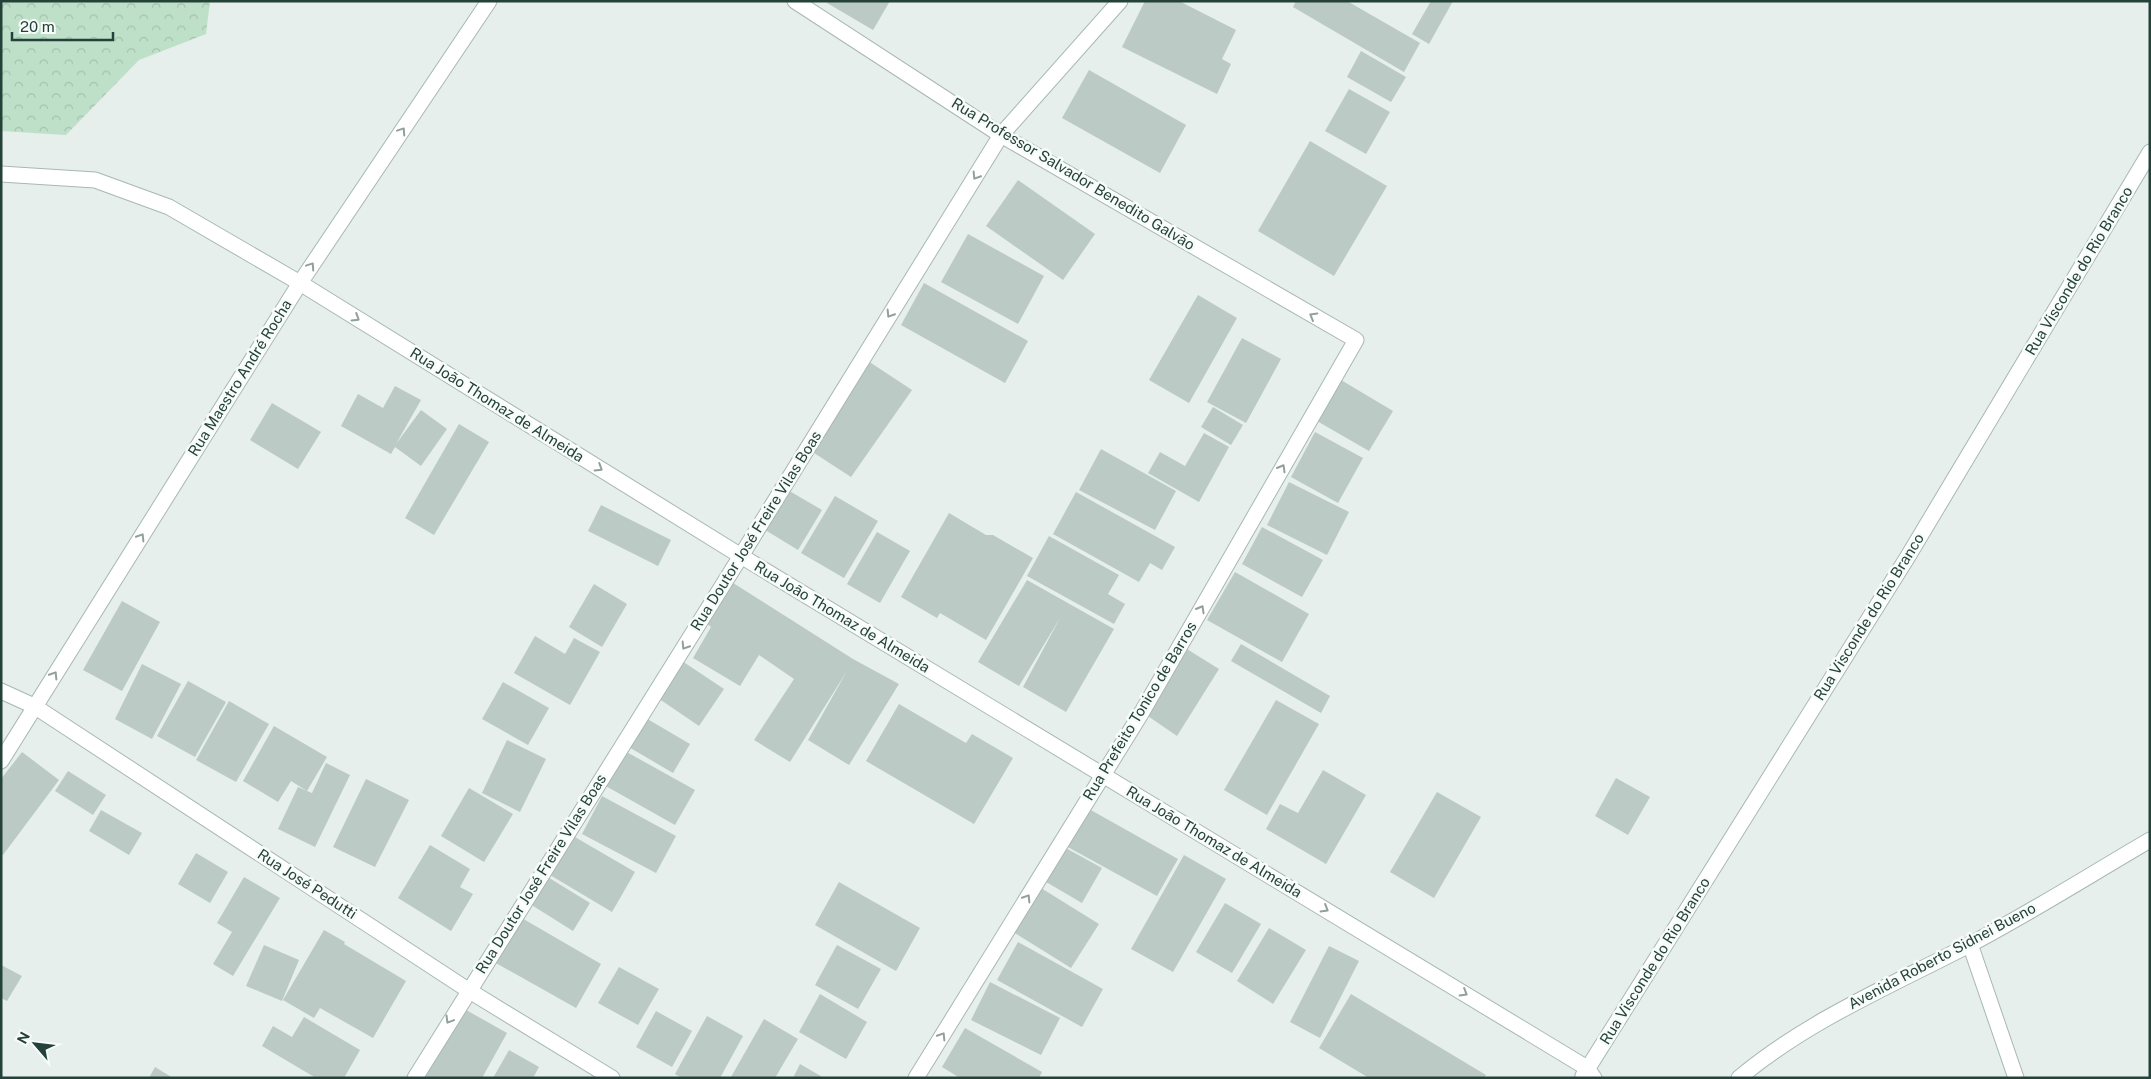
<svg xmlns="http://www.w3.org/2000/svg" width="2151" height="1079" font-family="'Public Sans',sans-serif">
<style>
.forest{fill:url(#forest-crowns)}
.building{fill:#bbcac4}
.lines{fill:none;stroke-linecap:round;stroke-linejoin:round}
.minor-casing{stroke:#a8b8b2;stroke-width:17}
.minor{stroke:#fff;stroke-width:15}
.oneway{stroke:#92a09c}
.labels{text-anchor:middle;stroke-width:5;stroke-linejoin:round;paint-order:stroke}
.street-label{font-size:15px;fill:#24423a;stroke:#f7fbf9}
</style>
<defs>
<pattern id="forest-crowns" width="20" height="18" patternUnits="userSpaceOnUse" patternTransform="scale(1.25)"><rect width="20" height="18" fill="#bfe0c8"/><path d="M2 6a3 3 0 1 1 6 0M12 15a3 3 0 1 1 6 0" fill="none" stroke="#a4c1ad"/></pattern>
</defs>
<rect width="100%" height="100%" fill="#e6efeb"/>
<polygon class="forest" points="1,1 210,1 206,34 139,60 66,135 1,131"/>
<g class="building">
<polygon points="829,1 890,1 873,30 827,3"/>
<polygon points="1145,1 1179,1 1236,30 1222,59 1231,64 1217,94 1122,47"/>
<polygon points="1296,1 1347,1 1420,43 1404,72 1293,7"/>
<polygon points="1431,1 1453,1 1429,44 1412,34"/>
<polygon points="1361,51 1406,77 1391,102 1347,77"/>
<polygon points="1089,70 1186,125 1160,173 1062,118"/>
<polygon points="1349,89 1390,112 1366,154 1325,131"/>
<polygon points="1310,141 1387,186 1334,276 1258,231"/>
<polygon points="1018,180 1095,234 1063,280 986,226"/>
<polygon points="968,234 1044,276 1018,324 941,282"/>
<polygon points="924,283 1028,341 1005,383 901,325"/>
<polygon points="1198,295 1237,318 1189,403 1149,380"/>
<polygon points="1242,338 1281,359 1246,423 1207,402"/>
<polygon points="868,361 912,390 851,477 811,451"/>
<polygon points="1341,380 1393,411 1369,451 1317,421"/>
<polygon points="395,386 421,400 396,444 421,410 447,429 421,466 395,447 391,454 341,426 358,394 383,408"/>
<polygon points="272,403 321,432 298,469 250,440"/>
<polygon points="1213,407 1243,425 1231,445 1201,427"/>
<polygon points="459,424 489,442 434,535 405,518"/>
<polygon points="1315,432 1363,458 1338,503 1291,477"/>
<polygon points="1204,433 1229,447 1199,502 1148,473 1160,452 1185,466"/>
<polygon points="1101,449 1176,491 1155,530 1079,490"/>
<polygon points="1289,482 1349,512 1327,555 1267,525"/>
<polygon points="786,489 822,510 798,550 762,528"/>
<polygon points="1076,492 1175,547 1162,570 1150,563 1139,582 1053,534"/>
<polygon points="835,496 878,521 844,578 801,553"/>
<polygon points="601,505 671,540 658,566 588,531"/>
<polygon points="949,513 986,535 993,535 1033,558 986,640 940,613 937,618 901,597"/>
<polygon points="1262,527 1323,560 1302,597 1242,564"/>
<polygon points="877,532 910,551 880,603 847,584"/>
<polygon points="1049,536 1119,575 1108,594 1125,604 1114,624 1027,576"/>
<polygon points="1235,572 1309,614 1282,662 1207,620"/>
<polygon points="1027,580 1114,629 1066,712 1023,687 1060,618 1019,686 978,662"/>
<polygon points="730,581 853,659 899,684 849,765 808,740 847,671 790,762 754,740 794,679 759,655 740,686 693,658 711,627 704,621"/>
<polygon points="594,584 627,604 602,647 569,627"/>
<polygon points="122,601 160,622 122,691 83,670"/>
<polygon points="535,636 565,654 574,638 600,652 570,705 514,673"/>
<polygon points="1241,644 1330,696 1321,713 1231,661"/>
<polygon points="1182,646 1219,669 1177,736 1142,712"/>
<polygon points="679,659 724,689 699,726 655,696"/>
<polygon points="142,664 181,684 152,739 115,719"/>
<polygon points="188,681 226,702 195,757 157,736"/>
<polygon points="503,682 549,708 528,745 482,719"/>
<polygon points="1276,700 1319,724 1267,815 1224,790"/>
<polygon points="229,701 269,724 236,782 196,760"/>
<polygon points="899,704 966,743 972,734 1013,758 974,824 866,761"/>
<polygon points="644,717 690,744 673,773 627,746"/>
<polygon points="274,726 327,757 307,791 291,781 278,802 243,781"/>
<polygon points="507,740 546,759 520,812 482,793"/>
<polygon points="623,750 695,790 675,825 604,785"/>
<polygon points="22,752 59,780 3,855 1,853 1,779"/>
<polygon points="326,763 350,775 315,847 278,829 298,787 312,793"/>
<polygon points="1323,770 1366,795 1326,864 1266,829 1280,804 1298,813"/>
<polygon points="68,771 106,795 93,815 55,791"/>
<polygon points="1616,778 1650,797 1628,835 1595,816"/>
<polygon points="366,779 409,800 375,867 333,847"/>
<polygon points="469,788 513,814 484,862 441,836"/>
<polygon points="1437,792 1481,817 1434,898 1390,872"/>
<polygon points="602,796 676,836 656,873 582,834"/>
<polygon points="1089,809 1178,859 1157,896 1066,846"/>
<polygon points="101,810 142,833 129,855 89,831"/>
<polygon points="568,833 635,872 612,912 545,872"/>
<polygon points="430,845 470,869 460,887 473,894 451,931 398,898"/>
<polygon points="1062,846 1102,868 1082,903 1041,879"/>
<polygon points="196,853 228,872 210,903 178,884"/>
<polygon points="1184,855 1226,879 1173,972 1131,949"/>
<polygon points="546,876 590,903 573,931 530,904"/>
<polygon points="244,877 280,898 233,976 213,964 232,932 217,923"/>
<polygon points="839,882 920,928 896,971 815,925"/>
<polygon points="1041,888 1099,924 1071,968 1013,932"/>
<polygon points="1225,903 1261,924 1232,973 1196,952"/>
<polygon points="520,917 601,964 576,1008 494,962"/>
<polygon points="1269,928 1306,950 1273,1004 1237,981"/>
<polygon points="324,930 345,942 344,944 406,981 373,1038 320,1008 314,1018 283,1000"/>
<polygon points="1018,942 1103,989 1082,1027 997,980"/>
<polygon points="264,945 299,960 282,1001 246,986"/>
<polygon points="837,945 881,969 858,1009 815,985"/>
<polygon points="1329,946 1359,961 1320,1038 1290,1022"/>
<polygon points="1,965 22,976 7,1001 1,998"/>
<polygon points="619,967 659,989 638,1025 598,1003"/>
<polygon points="990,982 1060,1018 1041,1055 971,1020"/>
<polygon points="820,994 867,1022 846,1059 799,1032"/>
<polygon points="1351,994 1486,1075 1484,1078 1369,1078 1319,1048"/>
<polygon points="459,1006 507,1033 482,1078 429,1078 422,1074"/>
<polygon points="656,1011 692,1031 672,1067 636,1047"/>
<polygon points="707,1016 743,1036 720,1078 682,1078 675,1074"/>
<polygon points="304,1017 360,1050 344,1078 316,1078 262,1046 273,1026 292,1037"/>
<polygon points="764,1019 798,1039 775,1078 733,1078 731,1077"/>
<polygon points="965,1028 1042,1072 1039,1078 960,1078 942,1067"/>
<polygon points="509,1050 539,1067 533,1078 493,1078"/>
<polygon points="800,1064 824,1078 793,1078"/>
<polygon points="155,1067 173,1078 149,1078"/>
</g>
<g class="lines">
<g class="minor-casing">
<g id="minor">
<polyline points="795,1 1001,135 1356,340 1142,712 916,1078"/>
<polyline points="1,174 95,180 169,207 300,283 741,556 1587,1068 1594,1078"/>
<polyline points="1,691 34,706 468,990 612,1078"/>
<polyline points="1,761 300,283 489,1"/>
<polyline points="1970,944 2016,1078"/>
<polyline points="1583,1076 1907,558 2150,152"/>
<polyline points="415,1078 741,556 1001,135 1120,1"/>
<path d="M1739,1078C1807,1021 1890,986 1969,945C2030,913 2090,875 2150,840"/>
</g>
</g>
<use href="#minor" class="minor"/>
</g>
<defs><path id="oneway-chevron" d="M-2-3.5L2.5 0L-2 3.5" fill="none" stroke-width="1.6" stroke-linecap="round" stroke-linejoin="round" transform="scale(1.25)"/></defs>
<g class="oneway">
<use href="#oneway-chevron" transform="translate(402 131) rotate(-56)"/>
<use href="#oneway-chevron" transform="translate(976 176) rotate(122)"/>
<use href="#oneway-chevron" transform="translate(311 266) rotate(-56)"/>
<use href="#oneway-chevron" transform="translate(890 314) rotate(122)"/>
<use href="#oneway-chevron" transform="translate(1313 316) rotate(-150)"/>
<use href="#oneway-chevron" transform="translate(356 318) rotate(32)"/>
<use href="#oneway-chevron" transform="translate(599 468) rotate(32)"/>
<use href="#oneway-chevron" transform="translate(1282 468) rotate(-60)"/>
<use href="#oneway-chevron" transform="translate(141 537) rotate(-58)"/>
<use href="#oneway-chevron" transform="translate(1201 609) rotate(-60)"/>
<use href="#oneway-chevron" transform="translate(685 646) rotate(122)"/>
<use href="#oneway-chevron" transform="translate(54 675) rotate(-58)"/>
<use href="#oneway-chevron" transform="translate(1027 898) rotate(-58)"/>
<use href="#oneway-chevron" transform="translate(1325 909) rotate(31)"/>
<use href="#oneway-chevron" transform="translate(1464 993) rotate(31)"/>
<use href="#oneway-chevron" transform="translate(449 1020) rotate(121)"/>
<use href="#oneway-chevron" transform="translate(942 1036) rotate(-58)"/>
</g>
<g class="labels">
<g class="street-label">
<text transform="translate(1073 174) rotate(31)" y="5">Rua Professor Salvador Benedito Galvão</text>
<text transform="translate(2079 271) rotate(-59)" y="5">Rua Visconde do Rio Branco</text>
<text transform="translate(240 378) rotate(-58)" y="5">Rua Maestro André Rocha</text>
<text transform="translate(497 405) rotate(32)" y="5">Rua João Thomaz de Almeida</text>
<text transform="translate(756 531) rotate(-58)" y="5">Rua Doutor José Freire Vilas Boas</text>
<text transform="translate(842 617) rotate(31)" y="5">Rua João Thomaz de Almeida</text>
<text transform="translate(1869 617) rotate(-58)" y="5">Rua Visconde do Rio Branco</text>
<text transform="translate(1140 711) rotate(-59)" y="5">Rua Prefeito Tonico de Barros</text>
<text transform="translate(1214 842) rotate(31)" y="5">Rua João Thomaz de Almeida</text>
<text transform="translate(541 874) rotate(-58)" y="5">Rua Doutor José Freire Vilas Boas</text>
<text transform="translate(307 884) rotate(33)" y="5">Rua José Pedutti</text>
<text transform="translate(1942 956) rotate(-28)" y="5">Avenida Roberto Sidnei Bueno</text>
<text transform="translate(1655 961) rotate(-58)" y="5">Rua Visconde do Rio Branco</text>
</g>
</g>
<rect width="2151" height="1079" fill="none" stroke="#24423a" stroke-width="5"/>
<g transform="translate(35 1044) rotate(298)" stroke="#f7fbf9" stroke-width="4" paint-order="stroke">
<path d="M0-4L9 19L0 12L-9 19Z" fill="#24423a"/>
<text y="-8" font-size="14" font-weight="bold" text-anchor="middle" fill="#24423a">N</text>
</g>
<path d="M12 32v8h101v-8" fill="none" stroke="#24423a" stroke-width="2.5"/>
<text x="20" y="32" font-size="15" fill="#24423a" stroke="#f7fbf9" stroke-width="4" paint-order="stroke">20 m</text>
</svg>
